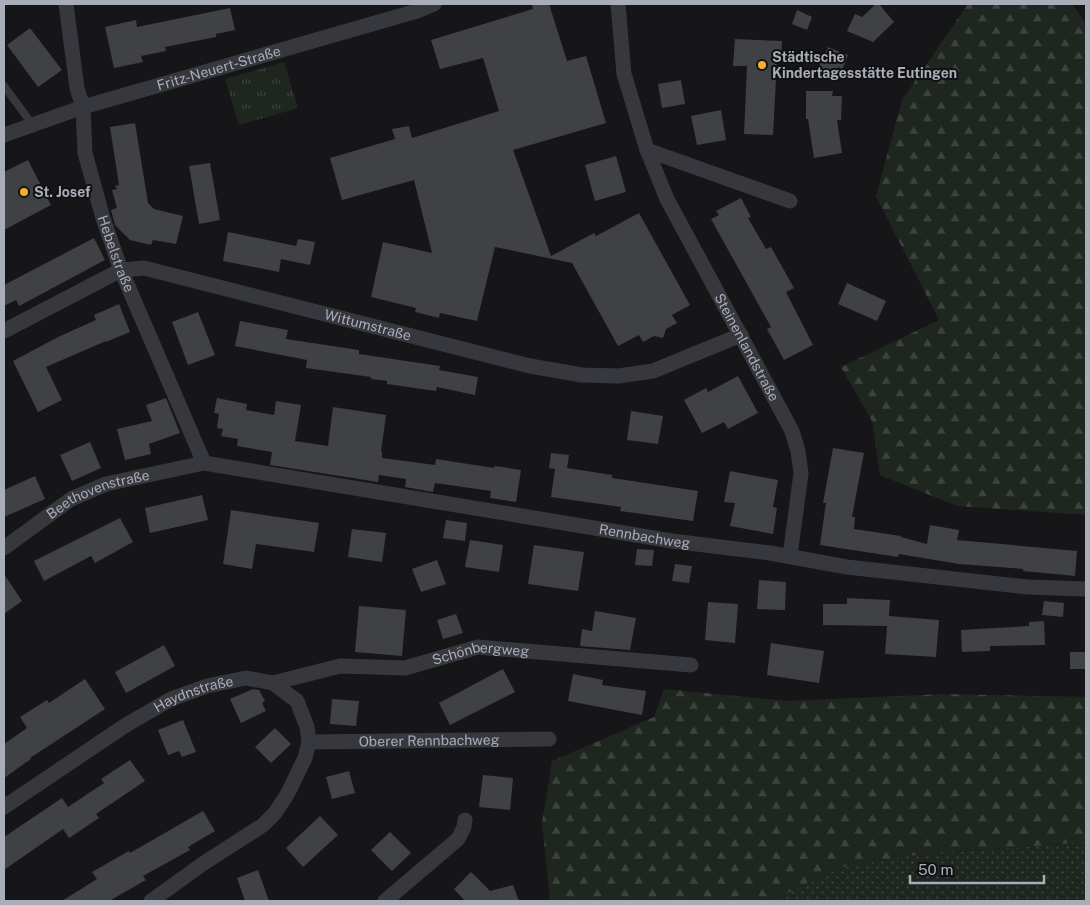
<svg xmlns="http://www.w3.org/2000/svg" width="1090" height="905" font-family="'Public Sans',sans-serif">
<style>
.grass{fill:url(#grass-dots)}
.forest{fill:url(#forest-firs)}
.park{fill:url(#park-tufts)}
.building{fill:#404145}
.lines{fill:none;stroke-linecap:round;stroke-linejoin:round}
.lane{stroke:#37383d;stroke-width:8}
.street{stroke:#37383d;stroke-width:15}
.poi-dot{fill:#f2b134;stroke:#111113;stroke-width:2}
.labels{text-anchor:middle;stroke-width:4;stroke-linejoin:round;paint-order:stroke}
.poi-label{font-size:14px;font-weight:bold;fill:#a8adb8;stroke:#111113;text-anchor:start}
.street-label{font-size:14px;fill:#a8adb8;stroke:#111113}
</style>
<defs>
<pattern id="grass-dots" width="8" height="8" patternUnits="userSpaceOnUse" patternTransform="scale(1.25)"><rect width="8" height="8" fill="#1e261f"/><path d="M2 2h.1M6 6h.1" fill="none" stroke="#3c433d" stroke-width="1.8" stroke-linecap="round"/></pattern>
<pattern id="forest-firs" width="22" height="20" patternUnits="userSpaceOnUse" patternTransform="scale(1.25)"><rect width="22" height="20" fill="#1e261f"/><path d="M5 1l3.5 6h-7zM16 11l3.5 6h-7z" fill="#3c433d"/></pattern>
<pattern id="park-tufts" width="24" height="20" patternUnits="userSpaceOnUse" patternTransform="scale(1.25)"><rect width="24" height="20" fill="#1e261f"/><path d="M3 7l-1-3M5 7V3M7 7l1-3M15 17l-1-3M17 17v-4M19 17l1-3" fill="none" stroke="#3c433d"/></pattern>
</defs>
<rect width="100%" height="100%" fill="#161618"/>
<polygon class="grass" points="1086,842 1086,901 772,901 838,868 906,856"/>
<g class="forest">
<polygon points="968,4 1072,4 1086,24 1086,515 957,506 880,475 872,421 841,367 939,320 876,196 902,100"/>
<polygon points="664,689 787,701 944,694 1086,697 1086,842 906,856 838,868 772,901 550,901 542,823 552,761 654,717"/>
</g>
<polygon class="park" points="284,62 298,108 239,125 225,79"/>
<g class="building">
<polygon points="532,4 549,4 567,61 586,56 606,123 513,150 551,256 594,233 596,236 639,213 690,305 672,315 677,323 666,329 663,338 654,336 643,342 639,335 618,346 572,263 495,247 477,321 440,313 439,318 415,312 416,308 371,297 383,242 432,253 414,180 342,200 330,158 395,139 392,129 409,126 412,138 499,111 483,58 440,69 431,40 533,9"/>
<polygon points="876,4 879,4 894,22 873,42 847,31 855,14 862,17"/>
<polygon points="230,8 235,30 216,34 216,37 165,47 166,51 141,56 143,62 114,68 105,27 136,20 137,27"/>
<polygon points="797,10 812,17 807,30 792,24"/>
<polygon points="30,28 62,70 38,87 7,45"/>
<polygon points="735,39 782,41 781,61 777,61 773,135 744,134 747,66 733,66"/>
<polygon points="828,47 848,55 839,78 818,69"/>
<polygon points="681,80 685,104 662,108 658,84"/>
<polygon points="806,91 833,91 832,96 842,96 841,120 837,120 842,153 814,158 808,119 806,119"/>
<polygon points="721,110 726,140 697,145 691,116"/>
<polygon points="135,123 148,203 154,209 183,216 176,244 153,240 151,245 130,240 115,225 114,221 111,210 117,208 112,190 117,189 115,186 119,185 110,127"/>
<polygon points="616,156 626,192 595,201 585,165"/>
<polygon points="28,160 51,205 4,230 4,172"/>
<polygon points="210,163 220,220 199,224 189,166"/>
<polygon points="741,198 751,217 748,218 766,249 771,247 794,288 786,292 813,345 784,360 767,329 771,327 711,219 719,215 716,211"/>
<polygon points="228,232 296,246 298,239 315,242 310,265 281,259 279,272 223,261"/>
<polygon points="94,238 105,260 19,306 16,300 4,306 4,285"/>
<polygon points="847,283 886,301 877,321 838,304"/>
<polygon points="119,304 130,332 106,342 106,341 46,367 62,400 38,412 13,361 58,337 96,320 94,315"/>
<polygon points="198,312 215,355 188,365 172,322"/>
<polygon points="240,321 288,330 286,339 359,350 359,354 440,366 439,370 478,377 475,395 437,387 436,391 387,384 387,381 371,379 371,377 306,368 307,360 235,346"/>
<polygon points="738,376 758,413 728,429 724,422 702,433 684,400 706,388 708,392"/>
<polygon points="166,398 180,433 149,444 151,454 125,460 117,429 152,421 146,405"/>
<polygon points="217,398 247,404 246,410 274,415 276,401 301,405 295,441 328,446 333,407 386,415 381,452 382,452 382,458 435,465 436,459 494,468 495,466 521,470 516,502 490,498 491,491 435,483 433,492 405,487 406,479 379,475 378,482 270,465 272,452 237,446 238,439 221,436 223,429 217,428 219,414 214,413"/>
<polygon points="631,411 663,416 658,444 627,440"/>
<polygon points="90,442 101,468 72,481 60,455"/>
<polygon points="833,448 864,453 852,517 855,517 854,529 901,536 901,537 927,544 930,525 959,530 957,540 1077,551 1075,576 1023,571 1023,569 959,564 899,554 898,557 820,545 826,503 823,503"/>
<polygon points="551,453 569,455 567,468 612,475 612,478 698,491 693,521 620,511 621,507 551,497 555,469 549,468"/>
<polygon points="730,471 778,480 773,507 777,508 773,534 730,526 735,503 724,502"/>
<polygon points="35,476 45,499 4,517 4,490"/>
<polygon points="202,495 208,520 150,533 145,508"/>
<polygon points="231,510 319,523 314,552 256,544 252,569 223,564"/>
<polygon points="120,518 133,542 95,563 91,556 44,581 34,561"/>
<polygon points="446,520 467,523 465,541 443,538"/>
<polygon points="352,529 386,533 382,562 348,557"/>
<polygon points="470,540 503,545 499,572 465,567"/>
<polygon points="534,545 584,552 578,591 528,584"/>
<polygon points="637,549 654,550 652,566 635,565"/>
<polygon points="437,560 446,584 421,592 412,569"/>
<polygon points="675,564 692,566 689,583 672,581"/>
<polygon points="4,574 22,601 4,614"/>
<polygon points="759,580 786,582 785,610 757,609"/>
<polygon points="847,598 890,600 889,616 939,620 936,657 885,654 887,626 823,625 823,604 847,604"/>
<polygon points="1044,601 1064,603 1063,617 1042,615"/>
<polygon points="708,602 738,604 735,643 705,640"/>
<polygon points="359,606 406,610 402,656 355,652"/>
<polygon points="595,611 636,618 630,650 580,646 582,629 592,631"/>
<polygon points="456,614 463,633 443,639 437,620"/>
<polygon points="1044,621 1045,645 990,646 990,651 962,652 961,630 1029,626 1029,622"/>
<polygon points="771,643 824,651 819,683 767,675"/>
<polygon points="164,645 175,666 126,693 115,672"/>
<rect x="1070" y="652" width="16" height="17"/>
<polygon points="503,669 515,692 450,725 439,703"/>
<polygon points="573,674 603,680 602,685 646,691 642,715 568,701"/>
<polygon points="85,679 105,709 30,758 31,759 4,778 4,744 27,728 20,717 47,700 49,703"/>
<polygon points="253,689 259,690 265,701 262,703 266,711 241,723 230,699"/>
<polygon points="332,699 359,701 356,726 330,724"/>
<polygon points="183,720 196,752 182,757 179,751 168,755 158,730"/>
<polygon points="275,728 291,744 271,763 255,747"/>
<polygon points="130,760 145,781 96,814 99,818 69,838 63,829 4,870 4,837 62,798 68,807 104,783 101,779"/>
<polygon points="349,771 355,793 332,799 326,777"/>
<polygon points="483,775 513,778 510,810 479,807"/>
<polygon points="203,811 215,831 188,847 190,850 143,876 146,880 109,901 62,901 97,879 92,872 129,851 130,853"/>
<polygon points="320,816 338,835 303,867 286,848"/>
<polygon points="390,832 411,853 392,871 371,850"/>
<polygon points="258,870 269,901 245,901 237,878"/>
<polygon points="471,872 490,891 513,885 519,901 465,901 454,889"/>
</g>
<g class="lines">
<polyline class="lane" points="4,86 32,124"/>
<g class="street">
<path id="s1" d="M66,4L77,88L83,107L85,153L103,218L121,270L204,463"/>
<path id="s2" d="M618,4L624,74L647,150L667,199L792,431L798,451L801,473L790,556"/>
<path id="s3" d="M4,135L83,107L417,11L434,4"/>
<polyline points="647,150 790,201"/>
<path id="s4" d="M4,331L121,270L144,268L530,366L582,375L618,376L653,371L741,335"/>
<path id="s5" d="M4,548L71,499L106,484L204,463L672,541L770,553L847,567L1027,587L1086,589"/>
<path id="s6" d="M273,683L340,666L405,668L478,647L691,665"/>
<path id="s7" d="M309,742L549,739"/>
<path id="s8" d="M4,807L126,725L171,699L207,686L246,678L273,683L297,701L307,727L309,742L305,758L288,793L275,813L263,825L204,863L151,901"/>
<polyline points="385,901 458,839 464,827 465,820"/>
</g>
</g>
<g class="poi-dot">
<circle cx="762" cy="65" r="5"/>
<circle cx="24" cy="192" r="5"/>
</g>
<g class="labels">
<g class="poi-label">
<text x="772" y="62">Städtische<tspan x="772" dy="16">Kindertagesstätte Eutingen</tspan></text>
<text x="34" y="197">St. Josef</text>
</g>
<g class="street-label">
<text dy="5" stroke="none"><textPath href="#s3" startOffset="225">Fritz-Neuert-Straße</textPath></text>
<text dy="5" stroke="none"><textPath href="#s1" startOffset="256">Hebelstraße</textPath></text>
<text dy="5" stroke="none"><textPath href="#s4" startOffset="386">Wittumstraße</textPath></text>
<text dy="5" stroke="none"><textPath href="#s2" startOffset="371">Steinenlandstraße</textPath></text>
<text dy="5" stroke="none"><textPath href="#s5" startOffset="110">Beethovenstraße</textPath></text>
<text dy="5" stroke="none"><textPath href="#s5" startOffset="668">Rennbachweg</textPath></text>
<text dy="5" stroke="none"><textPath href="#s6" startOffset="212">Schönbergweg</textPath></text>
<text dy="5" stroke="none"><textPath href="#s8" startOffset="222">Haydnstraße</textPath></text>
<text dy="5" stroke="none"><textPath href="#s7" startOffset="120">Oberer Rennbachweg</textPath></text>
</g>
</g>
<rect width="1090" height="905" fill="none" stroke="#a8adb8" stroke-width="10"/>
<path d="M910 875v8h134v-8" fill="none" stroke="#a8adb8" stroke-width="2.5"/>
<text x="918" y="875" font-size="15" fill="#a8adb8" stroke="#111113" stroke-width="4" paint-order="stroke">50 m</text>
</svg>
